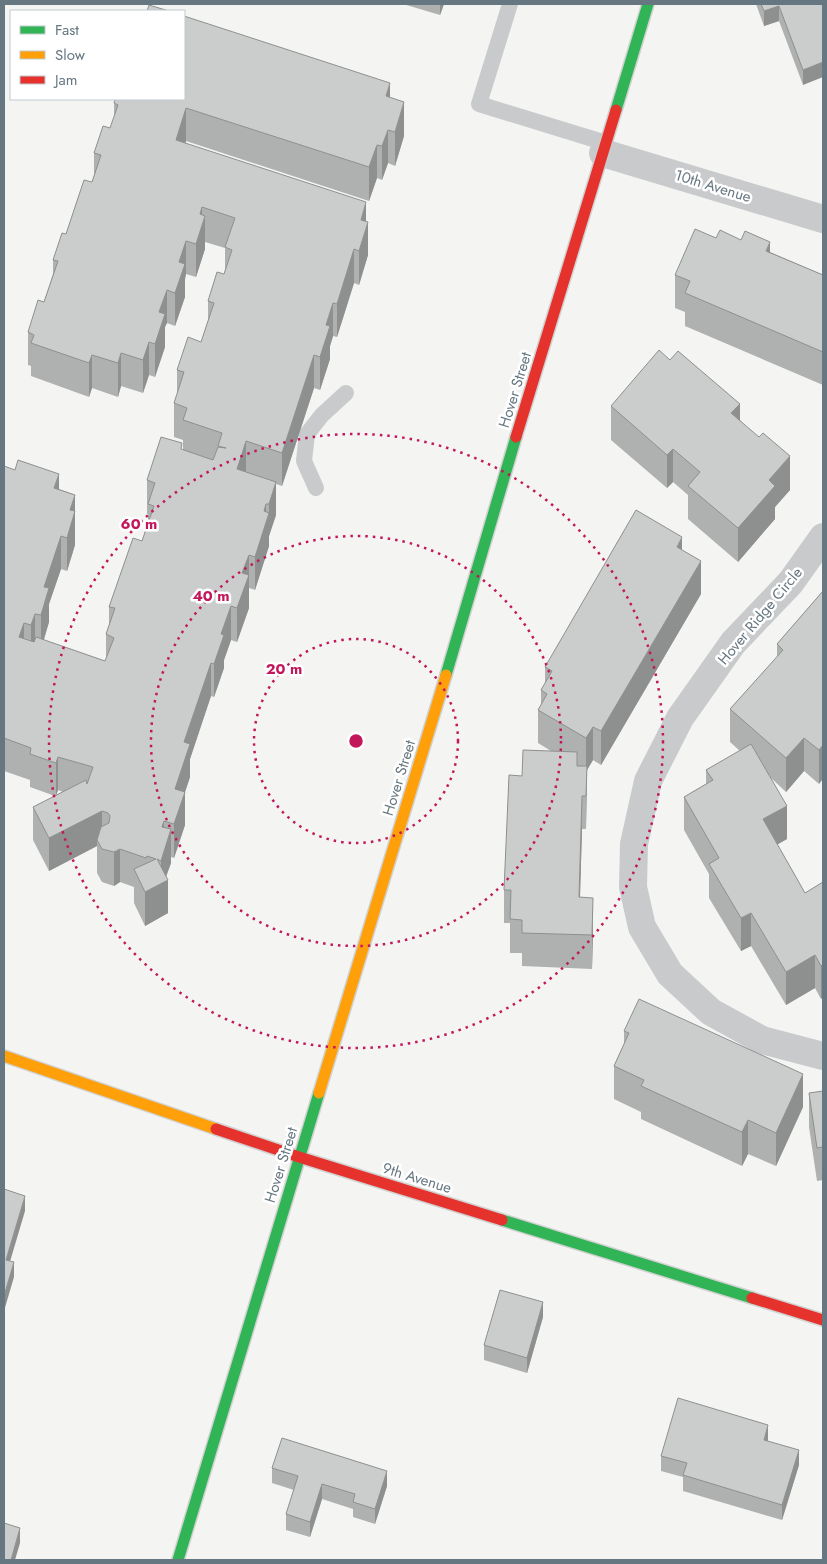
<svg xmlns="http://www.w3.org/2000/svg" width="827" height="1564" font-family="Jost,sans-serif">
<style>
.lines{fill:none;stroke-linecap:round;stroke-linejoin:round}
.fast-casing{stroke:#d0d1d1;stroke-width:14}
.slow-casing{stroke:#d0d1d1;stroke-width:14}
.jam-casing{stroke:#d0d1d1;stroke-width:14}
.lane{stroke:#c9cacb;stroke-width:16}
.street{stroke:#c9cacb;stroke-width:28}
.fast{stroke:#30b455;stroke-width:11}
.slow{stroke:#ff9f0a;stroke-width:11}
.jam{stroke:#e5322d;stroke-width:11}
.wall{fill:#afb0b0;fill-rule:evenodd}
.shaded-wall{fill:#8e9090}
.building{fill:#cbcdcd;stroke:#8e9090}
.ring{fill:none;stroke:#c2185b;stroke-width:2.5;stroke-dasharray:2.5 5}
.labels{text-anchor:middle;stroke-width:5;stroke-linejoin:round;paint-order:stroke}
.street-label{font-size:15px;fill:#667781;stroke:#fff}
.centre{fill:#c2185b;stroke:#fff;stroke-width:2.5}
.ring-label{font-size:15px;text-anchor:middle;font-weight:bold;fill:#c2185b;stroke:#fff;stroke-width:5;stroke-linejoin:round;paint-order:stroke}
</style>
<rect width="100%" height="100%" fill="#f4f4f3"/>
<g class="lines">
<g class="fast-casing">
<g id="fast">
<polyline points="616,110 648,4"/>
<polyline points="446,675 516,437"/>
<polyline points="502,1220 752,1298"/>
<polyline points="178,1560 319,1093"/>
</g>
</g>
<g class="slow-casing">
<g id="slow">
<polyline points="4,1056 216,1129"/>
<polyline points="319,1093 446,675"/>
</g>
</g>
<g class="jam-casing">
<g id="jam">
<polyline points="516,437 616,110"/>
<polyline points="216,1129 299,1157 502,1220"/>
<polyline points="752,1298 823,1320"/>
</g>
</g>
<g class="lane">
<polyline points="510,4 479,104 606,143"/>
<polyline points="316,488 304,461 307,434 322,415 346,393"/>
</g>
<g class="street">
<polyline points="603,153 823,219"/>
<polyline points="823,537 791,582 733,643 680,718 648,781 634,844 633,887 642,927 670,974 711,1012 762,1040 823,1056"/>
</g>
<use href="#fast" class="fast"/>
<use href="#slow" class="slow"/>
<use href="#jam" class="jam"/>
</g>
<g class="wall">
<polygon points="403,4 444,4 440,15"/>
<polygon points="756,4 823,4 803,85 779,21 764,26"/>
<path d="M390,98L404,136L395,166L388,163L382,180L377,178L369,201L186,141V143L366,222L368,255L359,285L354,283L337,337L333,336L330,346V359L320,390L314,388L282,486L276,484V515L269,536V546L255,590L249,588V608L237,642L231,640L224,660V668L214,697L211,696L190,759V777L185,792V825L174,858L171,857V863L166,877L168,913L145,926L134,903V887L120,882L114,886L102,882L97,873V846L49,871L33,840V807L55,796L30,787V780L4,771V466L59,489L75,495V545L67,571L61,569L49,604V622L44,640L105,661L106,659V634L109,626V607L142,541L148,522V514H147V480L183,450V440L174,437V403L177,395V370L201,342L208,321V301L224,274L225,270V248L205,242V249L196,277L186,274L185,279V297L175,326L167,323L165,327V347L155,377L149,375L143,393L121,386L118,397L92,388L89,397L31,376V366L28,365V332L44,302L53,274V260L92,182L94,176V153L110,128L114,118V103ZM58,790L63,792L56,795Z"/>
<polygon points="716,238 770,252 823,275 823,385 685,326 685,312 675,308 675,275"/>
<polygon points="611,406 740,420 790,490 775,507 775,519 738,562 688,519 688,495 673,482 667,488 611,440"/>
<polygon points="682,550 701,594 601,765 593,760 587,770 586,829 582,829 580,897 593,931 592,969 522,966 522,953 510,953 510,923 504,923 504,890 522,776 551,751 538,743 538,710 541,705 541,690 545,684 545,667"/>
<polygon points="823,591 819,784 804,771 786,792 771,778 787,839 777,844 805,893 823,882 823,997 821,999 815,988 786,1005 751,946 741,951 709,898 709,874 684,830 684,797 706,784 706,770 740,751 730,742 730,709 777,657 777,644"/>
<polygon points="624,1031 803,1107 776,1166 748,1154 742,1166 641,1119 641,1112 614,1099 614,1066 624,1044"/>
<polygon points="823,1091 823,1180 817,1181 809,1127 809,1093"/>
<polygon points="543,1317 527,1373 484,1360 484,1345"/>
<polygon points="768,1440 768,1441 799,1465 782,1520 683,1491 683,1477 661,1471 661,1456"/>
<polygon points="272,1468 387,1486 375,1524 353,1517 353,1509 322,1499 310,1537 286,1530 286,1514 294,1490 272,1483"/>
</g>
<g class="shaded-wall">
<polygon points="440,4 444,4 440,15"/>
<polygon points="779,6 779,21 764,26 764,11"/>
<polygon points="823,62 823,77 803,85 803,70"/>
<polygon points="390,83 390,116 386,96"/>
<polygon points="404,102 404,136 395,166 395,132"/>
<polygon points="186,108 186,141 176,174 176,140"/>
<polygon points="388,130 388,163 382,180 382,146"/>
<polygon points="377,145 377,178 369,201 369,167"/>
<polygon points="366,202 366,227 368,222 368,255 359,285 359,251 361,220"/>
<polygon points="202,207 202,227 205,216 205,249 196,277 196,244 200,214"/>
<polygon points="186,241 186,274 185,279 185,297 175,326 175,293 179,262"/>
<polygon points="770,242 770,275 766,251"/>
<polygon points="354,249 354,283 337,337 337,304"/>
<polygon points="167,290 167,323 165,327 165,347 155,377 155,344 159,312"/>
<polygon points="333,303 333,336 330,346 330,359 320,390 320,357 326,325"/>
<polygon points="149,342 149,375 143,393 143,360"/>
<polygon points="121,353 121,386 118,397 118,363"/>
<polygon points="92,355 92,388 89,397 89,363"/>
<polygon points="314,355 314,388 282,486 282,453"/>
<polygon points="740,404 740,437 731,413"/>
<polygon points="246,441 246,474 237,469"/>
<polygon points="673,449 673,482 667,488 667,455"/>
<polygon points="790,456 790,490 775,507 775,519 738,562 738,528 769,480"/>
<polygon points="59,474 59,507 54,488"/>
<polygon points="276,482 276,515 269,536 269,546 255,590 255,557 264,511 266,504 266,523 269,515 269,504"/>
<polygon points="75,495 75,545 67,571 67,538 70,510"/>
<polygon points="61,536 61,569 49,604 49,622 41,648 41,615 44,587"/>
<polygon points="682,537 682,571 677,547"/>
<polygon points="249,555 249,608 237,642 237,608 242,573"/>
<polygon points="701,561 701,594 601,765 601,731"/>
<polygon points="231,606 231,640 224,660 224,668 214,697 214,664 221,634"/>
<polygon points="35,614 35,647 31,658 31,625"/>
<polygon points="24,623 24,656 19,637"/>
<polygon points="211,663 211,696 190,759 190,777 175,822 175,789 184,742"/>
<polygon points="593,727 593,760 587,770 586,829 586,738"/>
<polygon points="804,738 804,771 786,792 786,758"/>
<polygon points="823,745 823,779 819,784 819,750"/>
<polygon points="58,757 58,790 56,796 56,763"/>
<polygon points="185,792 185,825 174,858 174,824"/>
<polygon points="582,796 582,829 579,930 579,897"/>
<polygon points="787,806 787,839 763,853 763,819"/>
<polygon points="102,811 102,844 97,840 97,846 49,871 49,838"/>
<polygon points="164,821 164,850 171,829 171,863 164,882 168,880 168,913 145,926 145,892 161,884 161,861 162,827"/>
<polygon points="120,849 120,882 114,886 114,852"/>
<polygon points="593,898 593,931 592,969 592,935"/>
<polygon points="751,913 751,946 741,951 741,918"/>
<polygon points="815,955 815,988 786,1005 786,972"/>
<polygon points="823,964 823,997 821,999 821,966"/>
<polygon points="803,1074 803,1107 776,1166 776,1133"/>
<polygon points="748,1120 748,1154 742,1166 742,1132"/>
<polygon points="25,1196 25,1211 6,1275 6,1260"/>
<polygon points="14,1262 14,1277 4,1311 4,1296"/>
<polygon points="543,1302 543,1317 527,1373 527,1358"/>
<polygon points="768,1425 768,1440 764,1455 764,1440"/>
<polygon points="799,1450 799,1465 782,1520 782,1505"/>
<polygon points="387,1471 387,1486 375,1524 375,1509"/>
<polygon points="322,1484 322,1499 310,1537 310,1522"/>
<polygon points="20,1528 20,1543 15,1560 11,1560"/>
</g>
<g class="building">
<polygon points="761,4 823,4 823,62 803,70 779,6 764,11"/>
<polygon points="149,5 169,11 147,11"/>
<polygon points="184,16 390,83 386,96 404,102 395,132 388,130 382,146 377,145 369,167 186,108 176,140 366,202 361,220 368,222 359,251 354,249 337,304 333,303 326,325 330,326 320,357 314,355 282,453 246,441 242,454 237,469 276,482 269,504 266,504 264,511 269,513 255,557 249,555 242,573 249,575 237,608 231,606 221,634 224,635 214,664 211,663 184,742 190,744 175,789 185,792 174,824 164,821 162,827 171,829 161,861 157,859 168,880 145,892 134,869 156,859 147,856 146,858 120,849 114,852 102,849 97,840 101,827 109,823 110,816 108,813 102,811 49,838 33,807 86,780 87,784 93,767 58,757 56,763 30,754 31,748 4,738 4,466 15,470 18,460 59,474 54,488 75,495 70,510 75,511 67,538 61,536 44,587 49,588 41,615 35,614 31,625 24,623 19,637 34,642 36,637 105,661 114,638 106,634 115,608 109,607 133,538 142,541 154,506 148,504 155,483 147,480 161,437 182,443 181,449 213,460 218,447 226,448 218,446 222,433 183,420 187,408 174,403 184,372 177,370 188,337 201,342 214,303 208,301 217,272 224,274 232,250 225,247 235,218 202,207 200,214 205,216 196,244 186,241 179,262 185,264 175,293 167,290 159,312 165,314 155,344 149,342 143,360 121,353 118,363 92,355 89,363 31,343 34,335 28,332 38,300 44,302 58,261 53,260 62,233 66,234 84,180 92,182 101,155 94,153 103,126 110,128 118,105 114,103 115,99 184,99"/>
<polygon points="695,229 716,238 720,230 741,240 745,231 770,242 766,251 823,275 823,352 685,293 690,281 675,275"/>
<polygon points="659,350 670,360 678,351 740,404 731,413 759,437 763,433 790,456 769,480 775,486 738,528 688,486 700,472 673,449 667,455 611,406"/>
<polygon points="636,510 682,537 677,547 701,561 601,731 593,727 586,738 538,710 547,694 541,690 552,671 545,667"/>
<polygon points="823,591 823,745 819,750 804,738 786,758 730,709 783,650 777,644"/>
<polygon points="751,744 787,806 763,819 805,893 823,882 823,964 821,966 815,955 786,972 751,913 741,918 709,864 719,858 684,797 713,780 706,770"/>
<polygon points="523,750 577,752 577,766 587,766 586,796 582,796 579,897 593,898 592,935 522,933 522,920 510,919 511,890 504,890 509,775 522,776"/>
<polygon points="639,999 803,1074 776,1133 748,1120 742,1132 641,1086 644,1080 614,1066 629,1033 624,1031"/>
<polygon points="823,1091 823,1147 817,1148 809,1093"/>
<polygon points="4,1189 25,1196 6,1260 14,1262 4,1296"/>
<polygon points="500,1290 543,1302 527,1358 484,1345"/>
<polygon points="678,1398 768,1425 764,1440 799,1450 782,1505 683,1475 687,1463 661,1456"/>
<polygon points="282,1438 387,1471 375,1509 353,1502 355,1494 322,1484 310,1522 286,1514 298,1476 272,1468"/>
<polygon points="4,1523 20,1528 11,1560 4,1560"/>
</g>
<g class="ring">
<circle cx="356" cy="741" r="102"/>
<circle cx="356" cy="741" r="205"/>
<circle cx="356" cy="741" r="307"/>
</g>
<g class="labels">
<g class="street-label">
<text transform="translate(713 186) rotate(17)" y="5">10th Avenue</text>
<text transform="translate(515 390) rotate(-73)" y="5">Hover Street</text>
<text transform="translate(760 616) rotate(-50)" y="5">Hover Ridge Circle</text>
<text transform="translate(399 778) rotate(-73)" y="5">Hover Street</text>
<text transform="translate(281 1165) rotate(-73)" y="5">Hover Street</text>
<text transform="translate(417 1178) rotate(17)" y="5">9th Avenue</text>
</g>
</g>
<circle cx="356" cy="741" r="8" class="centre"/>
<g class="ring-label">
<text x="139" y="529">60 m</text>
<text x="211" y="601">40 m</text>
<text x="284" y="674">20 m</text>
</g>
<rect width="827" height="1564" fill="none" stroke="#667781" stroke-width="10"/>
<rect x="10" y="10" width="175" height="90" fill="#ffffff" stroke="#c2c9cd"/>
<rect x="20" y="26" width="25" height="8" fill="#30b455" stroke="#c2c9cd"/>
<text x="55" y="35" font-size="15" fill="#667781">Fast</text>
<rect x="20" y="51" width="25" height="8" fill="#ff9f0a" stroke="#c2c9cd"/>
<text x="55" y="60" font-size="15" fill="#667781">Slow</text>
<rect x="20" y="76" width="25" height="8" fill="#e5322d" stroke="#c2c9cd"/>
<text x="55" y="85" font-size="15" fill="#667781">Jam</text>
</svg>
